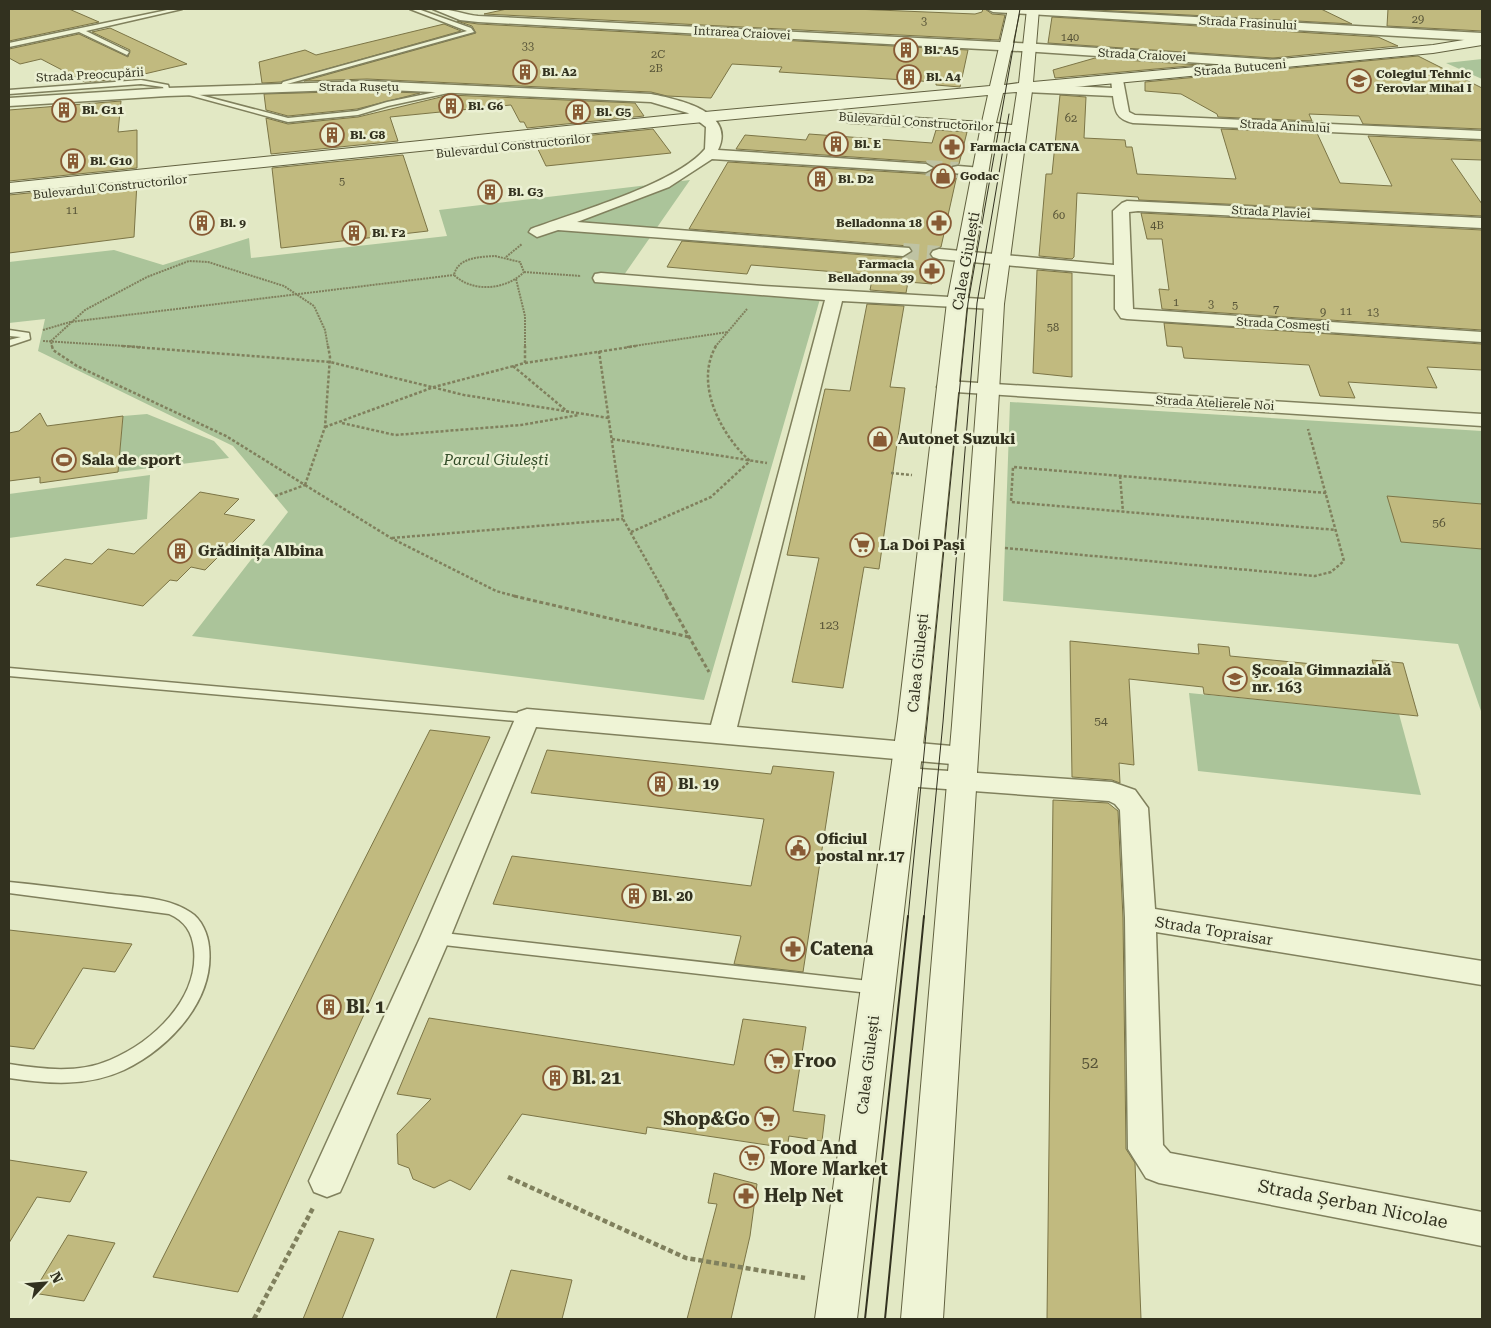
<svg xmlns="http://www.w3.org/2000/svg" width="1491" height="1328" font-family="'Roboto Serif',serif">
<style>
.green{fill:#abc49a}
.building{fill:#c1ba7f;stroke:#7c7546}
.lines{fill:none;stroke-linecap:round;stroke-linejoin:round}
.street-tunnel{stroke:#bfc3a3;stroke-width:16;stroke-dasharray:16 8;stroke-linecap:butt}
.lane-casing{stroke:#80805d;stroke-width:3}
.street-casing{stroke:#80805d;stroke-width:3}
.secondary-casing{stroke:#626140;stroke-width:2}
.path-far3{stroke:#80805d;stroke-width:2;stroke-dasharray:2 1;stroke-linecap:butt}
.path-far2{stroke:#80805d;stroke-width:2.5;stroke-dasharray:3 2;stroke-linecap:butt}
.path-far1{stroke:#80805d;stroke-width:3;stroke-dasharray:4 2.5;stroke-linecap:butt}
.path{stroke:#80805d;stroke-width:4.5;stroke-dasharray:5 3;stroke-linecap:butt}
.lane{fill:#eff4d6;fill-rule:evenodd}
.street{fill:#eff4d6;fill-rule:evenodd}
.secondary{fill:#eff4d6;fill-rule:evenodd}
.tram-far1{stroke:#32311f;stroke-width:1}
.tram{stroke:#32311f;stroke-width:2}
.labels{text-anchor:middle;stroke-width:5;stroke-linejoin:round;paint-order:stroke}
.far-number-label{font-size:11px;fill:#565337}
.far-street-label{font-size:12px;fill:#32311f;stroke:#ebf0d3}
.far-poi-label{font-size:12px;font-weight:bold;fill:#32311f;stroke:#ebf0d3;text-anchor:start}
.number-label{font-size:12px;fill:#565337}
.street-label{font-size:15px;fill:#32311f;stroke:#ebf0d3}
.poi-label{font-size:15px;font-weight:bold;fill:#32311f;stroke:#ebf0d3;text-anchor:start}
.park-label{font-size:15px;font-style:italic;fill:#324c28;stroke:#ebf0d3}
.near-number-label{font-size:15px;fill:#565337}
.near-poi-label{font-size:18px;font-weight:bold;fill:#32311f;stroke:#ebf0d3;text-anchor:start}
.near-street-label{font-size:18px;fill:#32311f;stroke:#ebf0d3}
</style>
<rect width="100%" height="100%" fill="#e2e8c4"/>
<g class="green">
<polygon points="1482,59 1482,79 1446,63"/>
<polygon points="690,180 617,285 820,299 704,700 192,636 288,512 233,446 38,351 45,319 9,323 9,262 114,250 163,265 249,238 251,258 447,236 439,210"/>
<polygon points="1010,402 1482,431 1482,714 1458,644 1003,601"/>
<polygon points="147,414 214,441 229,458 118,472 123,416"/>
<polygon points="150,475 147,519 9,538 9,494"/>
<polygon points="1189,693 1399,714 1421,795 1198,771"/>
</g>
<g class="building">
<polygon points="9,9 69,9 99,22 9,41"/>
<polygon points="507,9 854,9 975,14 982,12 983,9 985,9 992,14 1005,15 999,40 484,14"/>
<polygon points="1078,9 1321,9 1352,24"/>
<polygon points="1388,9 1482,9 1482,31 1387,26"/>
<polygon points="1052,17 1378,37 1398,46 1273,58 1048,43"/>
<polygon points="457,21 478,24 968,50 960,87 936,85 936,82 779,72 782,67 732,64 711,98 667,96 651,92 367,79 304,81 476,33 472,26"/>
<polygon points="444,24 461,31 281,82 262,83 259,62 305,50 316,55"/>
<polygon points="110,28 187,64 123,79 85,82 41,59 20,64 9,58 9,49 79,34 128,57 130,50 92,32"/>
<polygon points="1418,56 1482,88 1482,129 1363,124 1359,116 1309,114 1312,121 1218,117 1217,114 1181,94 1145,91 1145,82"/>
<polygon points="1095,58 1200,65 1055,78 1053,70"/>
<polygon points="367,91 420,93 357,109 288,116 266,110 264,94"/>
<polygon points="449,95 635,103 644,116 527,128 524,122 520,122 511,105 390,117 398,141 271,154 266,118 288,124 358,117"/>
<polygon points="1060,95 1086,97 1084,138 1125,140 1126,147 1132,147 1137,174 1236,179 1221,129 1317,133 1340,183 1392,186 1368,136 1482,141 1482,160 1451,159 1482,204 1482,216 1139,200 1138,197 1077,193 1074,257 1072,259 1039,256 1046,174 1052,174"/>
<polygon points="121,101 118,132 137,130 137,168 9,181 9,110"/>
<polygon points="653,129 671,153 546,166 534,141"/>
<polygon points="936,130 967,132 959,164 953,165 949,169 951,174 957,175 941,247 932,249 929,253 931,258 938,261 932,284 908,282 906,293 870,290 873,275 751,265 747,274 667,267 682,241 904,258 913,251 909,246 689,229 728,162 926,174 935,169 926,162 736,149 745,135 806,140 809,134 932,143"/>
<polygon points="403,155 428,231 281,248 272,168"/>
<polygon points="137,182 134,237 9,253 9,195"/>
<polygon points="1141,213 1482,230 1482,330 1162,309 1159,289 1169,290 1162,239 1147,239"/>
<polygon points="1037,270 1072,273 1072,377 1033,373"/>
<polygon points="867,304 904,306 890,387 905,388 879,569 864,567 843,688 792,682 819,558 787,555 825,389 850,391"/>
<polygon points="1164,323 1482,344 1482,370 1427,367 1437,388 1348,382 1355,398 1320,396 1309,365 1184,358 1182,347 1167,346"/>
<polygon points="40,413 47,426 123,416 118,472 40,483 40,477 9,481 9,433 19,431"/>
<polygon points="200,492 239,499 224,514 255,520 205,570 191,567 177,581 170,580 143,606 36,585 65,559 92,564 108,549 134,554"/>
<polygon points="1387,496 1482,504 1482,549 1401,542"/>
<polygon points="1070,641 1199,654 1198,644 1229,647 1230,656 1375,670 1372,660 1403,663 1418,716 1204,694 1203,687 1129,679 1134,765 1119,763 1120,783 1112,780 1072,777"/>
<polygon points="430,730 490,737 238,1292 153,1277"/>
<polygon points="547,750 771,774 773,766 834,772 803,972 734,964 741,936 493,904 512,856 751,886 764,819 531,793"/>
<polygon points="1053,800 1108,803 1118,811 1123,918 1126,1149 1135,1163 1141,1319 1047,1319"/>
<polygon points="9,930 132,944 115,972 83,968 34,1049 9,1046"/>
<polygon points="429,1018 734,1065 743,1019 806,1027 793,1111 825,1115 822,1141 789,1136 787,1148 647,1127 646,1134 522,1114 470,1190 450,1180 434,1188 413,1179 409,1168 398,1164 397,1134 431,1099 397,1094"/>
<polygon points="9,1160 87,1172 70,1202 37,1197 9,1243"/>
<polygon points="714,1173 757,1184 750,1236 731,1319 687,1319 717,1204 708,1203"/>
<polygon points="339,1231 374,1239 342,1319 303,1319"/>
<polygon points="68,1235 115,1243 84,1301 33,1293"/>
<polygon points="511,1270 572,1280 562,1319 496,1319"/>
</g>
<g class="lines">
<g class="street-tunnel">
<polyline points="926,168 958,170"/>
<polyline points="903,251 939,254"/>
</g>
<g class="lane-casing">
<g id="lane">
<polygon points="172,9 182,9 86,31 129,52 127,55 79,32 9,47 9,43"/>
<polygon points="410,9 418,9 471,28 474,32 287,84 284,89 279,88 283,82 467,31"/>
<polygon points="141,80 168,85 170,92 165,93 163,87 141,84 9,94 9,90"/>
<polygon points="460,87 462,88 462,90 388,106 358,115 288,122 178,92 181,90 288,118 357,111 387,102"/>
<polygon points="9,330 29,333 30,339 9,346 9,340 21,337 9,336"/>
<polygon points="9,668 527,714 534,718 527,722 9,676"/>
<path d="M9,882C40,885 71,889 103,893C131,897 166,896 190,912C202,919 208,935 209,947C215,1001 169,1048 124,1070C87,1087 48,1084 9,1078V1064C42,1069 78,1074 110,1060C153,1042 199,999 194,949C192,932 185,921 169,914L9,893Z"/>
<polygon points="435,932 878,982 884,984 886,988 884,992 878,994 435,944 430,942 427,938 430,934"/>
</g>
</g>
<g class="street-casing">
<g id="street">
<path d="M433,9C449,8 462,14 478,16L1038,44L1277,60L1283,64L1277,68L1038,52L478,22L460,20Z"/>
<polygon points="987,9 1049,9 1482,33 1482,41 993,12"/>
<path d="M1117,76L1123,80L1129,112L1135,115L1482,131V139L1133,123C1116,119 1115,111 1113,96L1025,92L1018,88L1025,84L1112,88L1111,80Z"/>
<path d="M367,81L651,94C676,99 737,111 718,150L926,164L933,168L926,172L712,159L669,187L577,222L909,248L911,251L903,256L558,230L537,237L529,232L531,229C576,212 676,184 705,149L706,127L688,113L651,102L367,89L167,96L9,106V98L167,88Z"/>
<polygon points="958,166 982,168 989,172 982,176 953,173 951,170 953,167"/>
<polygon points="1127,201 1482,218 1482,228 1138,211 1129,212 1133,309 1482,332 1482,342 1127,319 1121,318 1115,309 1115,275 939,259 933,257 931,254 933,251 939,249 1114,265 1113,211 1122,203"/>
<polygon points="601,273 763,286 1000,300 1003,304 1000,308 994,309 842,301 737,727 963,747 973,750 976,756 973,762 963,765 536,727 450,938 345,1181 340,1192 327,1197 314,1192 309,1181 420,938 518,712 527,709 711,725 825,300 595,282 593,278 595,274"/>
<polygon points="947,381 1482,414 1482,426 940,391 937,387 940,383"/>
<polygon points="905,768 1112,782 1135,790 1148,808 1155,909 1482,961 1482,985 1156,932 1163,1145 1170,1153 1482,1212 1482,1246 1159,1183 1146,1178 1128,1149 1125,918 1120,810 1115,804 1109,801 905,786 895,784 891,777 895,770"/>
</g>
</g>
<g class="secondary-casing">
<path id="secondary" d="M1008,9H1020L1004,85L1019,83L1027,9H1039L1033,82L1433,45L1482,37V45L1433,53L1032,91L1004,304L980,725L943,1319H901L952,725L984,304L1011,132H995L967,302L926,719L857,1319H815L898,719L947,302L980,131L848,123L840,118L848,113L982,122L988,95L683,124L9,193V183L683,114L990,86ZM1017,92L1012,125L996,123L1003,93Z"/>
</g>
<g class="path-far3">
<path d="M495,256L520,262L524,272C506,290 473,293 454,275C458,257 480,257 495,256Z"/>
<polyline points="506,257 522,244"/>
<polyline points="524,272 581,276"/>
<polyline points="516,279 525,316 525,347"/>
<polyline points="43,330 70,322 454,275"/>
<polyline points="43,341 141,347"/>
<polyline points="52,347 51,341 85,310 147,277 189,261 208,262 284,286 314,306 325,330 328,347"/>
<polyline points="627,347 728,332"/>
<polyline points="715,347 747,309"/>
</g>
<g class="path-far2">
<polyline points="52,346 53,350 77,366 226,436 305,485"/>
<polyline points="122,346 330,362 464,395 609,418"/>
<path d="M716,346C694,384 721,435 750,461"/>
<polyline points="599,351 623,519 667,597"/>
<polyline points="525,363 636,346"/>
<polyline points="513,366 568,412"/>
<polyline points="342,423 395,435 521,425 579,415"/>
<polyline points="325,427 434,387 525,363 525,346"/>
<polyline points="612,439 767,463"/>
<polyline points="891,473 912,475"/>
<polyline points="1120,476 1123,512"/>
<polyline points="305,485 391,538 496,591 518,597"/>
<polyline points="305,485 325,427 330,357 328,346"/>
<polyline points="1326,493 1013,467 1011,502 1336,530"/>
<polyline points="275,496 305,485"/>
<polyline points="631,532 711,497 750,461"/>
<polyline points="392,538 623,519"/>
<polyline points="1005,548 1315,576 1331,572 1344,561 1308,429"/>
</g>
<g class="path-far1">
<polyline points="514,596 689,637"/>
<polyline points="666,596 709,672"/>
</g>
<g class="path">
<polyline points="508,1177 686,1258 805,1278"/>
<polyline points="254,1319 313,1208"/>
</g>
<use href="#lane" class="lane"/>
<use href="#street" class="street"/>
<use href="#secondary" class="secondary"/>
<g class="tram-far1">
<polyline points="908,918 968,303 1020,9"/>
<polyline points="924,918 943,722 977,303 1009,114"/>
</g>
<g class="tram">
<polyline points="865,1319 908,916"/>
<polyline points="885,1319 924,916"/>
</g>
</g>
<defs>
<g id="building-ring" transform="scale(1.25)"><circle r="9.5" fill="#ebf0d3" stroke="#885b35" stroke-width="1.5"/><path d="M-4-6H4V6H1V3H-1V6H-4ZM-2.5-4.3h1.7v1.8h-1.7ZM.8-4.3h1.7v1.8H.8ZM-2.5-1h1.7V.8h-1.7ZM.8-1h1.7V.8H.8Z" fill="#885b35"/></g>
<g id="school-ring" transform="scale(1.25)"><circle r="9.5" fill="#ebf0d3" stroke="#885b35" stroke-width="1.5"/><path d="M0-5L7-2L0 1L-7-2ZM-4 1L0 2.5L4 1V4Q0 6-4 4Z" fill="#885b35"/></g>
<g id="pharmacy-ring" transform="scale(1.25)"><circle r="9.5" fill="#ebf0d3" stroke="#885b35" stroke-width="1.5"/><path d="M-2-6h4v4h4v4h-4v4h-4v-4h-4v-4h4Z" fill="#885b35"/></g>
<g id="shop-ring" transform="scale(1.25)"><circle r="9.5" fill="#ebf0d3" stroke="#885b35" stroke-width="1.5"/><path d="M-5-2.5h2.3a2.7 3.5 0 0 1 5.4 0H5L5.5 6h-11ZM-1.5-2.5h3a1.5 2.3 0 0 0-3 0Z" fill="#885b35"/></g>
<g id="stadium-ring" transform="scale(1.25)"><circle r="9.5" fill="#ebf0d3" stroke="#885b35" stroke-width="1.5"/><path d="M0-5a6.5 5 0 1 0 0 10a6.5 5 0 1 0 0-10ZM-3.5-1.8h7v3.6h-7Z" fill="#885b35"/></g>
<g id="supermarket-ring" transform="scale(1.25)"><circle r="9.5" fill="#ebf0d3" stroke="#885b35" stroke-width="1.5"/><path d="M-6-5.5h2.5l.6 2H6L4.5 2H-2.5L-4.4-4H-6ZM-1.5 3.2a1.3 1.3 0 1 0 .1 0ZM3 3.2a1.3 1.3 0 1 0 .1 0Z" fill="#885b35"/></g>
<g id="civic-ring" transform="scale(1.25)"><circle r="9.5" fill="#ebf0d3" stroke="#885b35" stroke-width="1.5"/><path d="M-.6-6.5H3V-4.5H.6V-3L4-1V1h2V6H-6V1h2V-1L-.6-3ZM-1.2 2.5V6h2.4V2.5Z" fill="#885b35"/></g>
</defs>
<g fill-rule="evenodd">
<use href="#building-ring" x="906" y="50"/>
<use href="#building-ring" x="525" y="72"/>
<use href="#building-ring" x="909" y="77"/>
<use href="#school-ring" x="1359" y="81"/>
<use href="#building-ring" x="451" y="106"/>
<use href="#building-ring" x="64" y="110"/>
<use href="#building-ring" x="578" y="112"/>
<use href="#building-ring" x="332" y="135"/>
<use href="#building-ring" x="836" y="144"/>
<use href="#pharmacy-ring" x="952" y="147"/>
<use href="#building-ring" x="73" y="161"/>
<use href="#shop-ring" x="943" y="176"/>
<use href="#building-ring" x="820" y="179"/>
<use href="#building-ring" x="490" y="192"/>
<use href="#building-ring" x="202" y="223"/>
<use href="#pharmacy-ring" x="939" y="223"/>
<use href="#building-ring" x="354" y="233"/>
<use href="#pharmacy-ring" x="932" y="271"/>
<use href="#shop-ring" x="880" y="439"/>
<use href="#stadium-ring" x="64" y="460"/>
<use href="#supermarket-ring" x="862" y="545"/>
<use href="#building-ring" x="180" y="551"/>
<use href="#school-ring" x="1235" y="679"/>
<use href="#building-ring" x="660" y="784"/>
<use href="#civic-ring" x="798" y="848"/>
<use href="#building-ring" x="634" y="896"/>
<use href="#pharmacy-ring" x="793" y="949"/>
<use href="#building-ring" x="329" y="1007"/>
<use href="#supermarket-ring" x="777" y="1061"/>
<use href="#building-ring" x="555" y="1078"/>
<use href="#supermarket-ring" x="767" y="1119"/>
<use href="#supermarket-ring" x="752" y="1158"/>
<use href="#pharmacy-ring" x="746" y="1196"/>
</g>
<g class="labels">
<g class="far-number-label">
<text x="1418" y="23">29</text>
<text x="924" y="25">3</text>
<text x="1070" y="41">140</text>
<text x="528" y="50">33</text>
<text x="658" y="58">2C</text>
<text x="656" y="72">2B</text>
<text x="1071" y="122">62</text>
<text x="342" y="185">5</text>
<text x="72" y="214">11</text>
<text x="1059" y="219">60</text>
<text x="1157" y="229">4B</text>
<text x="1176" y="306">1</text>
<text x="1211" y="308">3</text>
<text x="1235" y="309">5</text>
<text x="1276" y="313">7</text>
<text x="1346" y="315">11</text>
<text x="1323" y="316">9</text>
<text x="1373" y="316">13</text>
<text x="1053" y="331">58</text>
</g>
<g class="far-street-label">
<text transform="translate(1248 23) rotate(3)" y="4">Strada Frasinului</text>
<text transform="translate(742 33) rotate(3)" y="4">Intrarea Craiovei</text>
<text transform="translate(1142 55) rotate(3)" y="4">Strada Craiovei</text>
<text transform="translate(1240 68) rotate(-5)" y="4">Strada Butuceni</text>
<text transform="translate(90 75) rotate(-3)" y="4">Strada Preocupării</text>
<text x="359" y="91">Strada Rușețu</text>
<text transform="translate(916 122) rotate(4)" y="4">Bulevardul Constructorilor</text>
<text transform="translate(1285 126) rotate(3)" y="4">Strada Aninului</text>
<text transform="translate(513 146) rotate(-6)" y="4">Bulevardul Constructorilor</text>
<text transform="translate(110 187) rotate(-6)" y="4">Bulevardul Constructorilor</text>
<text transform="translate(1271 212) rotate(3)" y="4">Strada Plaviei</text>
<text transform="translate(1283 324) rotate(3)" y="4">Strada Cosmești</text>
<text transform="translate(1215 403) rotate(3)" y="4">Strada Atelierele Noi</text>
</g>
<g class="far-poi-label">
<text x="924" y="54">Bl. A5</text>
<text x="542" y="76">Bl. A2</text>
<text x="1376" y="78">Colegiul Tehnic<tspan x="1376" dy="14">Feroviar Mihai I</tspan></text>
<text x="926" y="81">Bl. A4</text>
<text x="468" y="110">Bl. G6</text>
<text x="82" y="114">Bl. G11</text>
<text x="596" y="116">Bl. G5</text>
<text x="350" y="139">Bl. G8</text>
<text x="854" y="148">Bl. E</text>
<text x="970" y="151">Farmacia CATENA</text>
<text x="90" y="165">Bl. G10</text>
<text x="960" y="180">Godac</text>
<text x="838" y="183">Bl. D2</text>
<text x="508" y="196">Bl. G3</text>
<text x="220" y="227">Bl. 9</text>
<text x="922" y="227" text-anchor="end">Belladonna 18</text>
<text x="372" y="237">Bl. F2</text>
<text x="914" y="268" text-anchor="end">Farmacia<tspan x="914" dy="14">Belladonna 39</tspan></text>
</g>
<g class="number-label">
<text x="1439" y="527">56</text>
<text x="829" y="629">123</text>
<text x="1101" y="725">54</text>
</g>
<g class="street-label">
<text transform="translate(966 261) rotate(-80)" y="5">Calea Giulești</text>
<text transform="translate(918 663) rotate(-84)" y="5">Calea Giulești</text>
<text transform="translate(1214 931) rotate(9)" y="5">Strada Topraisar</text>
<text transform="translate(868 1065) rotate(-83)" y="5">Calea Giulești</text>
</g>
<g class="poi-label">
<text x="898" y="444">Autonet Suzuki</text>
<text x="82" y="465">Sala de sport</text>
<text x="880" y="550">La Doi Pași</text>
<text x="198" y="556">Grădinița Albina</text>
<text x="1252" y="675">Şcoala Gimnazială<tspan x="1252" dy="17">nr. 163</tspan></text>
<text x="678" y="789">Bl. 19</text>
<text x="816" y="844">Oficiul<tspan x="816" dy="17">postal nr.17</tspan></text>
<text x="652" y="901">Bl. 20</text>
</g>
<g class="park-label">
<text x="496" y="465">Parcul Giulești</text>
</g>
<g class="near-number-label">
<text x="1090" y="1068">52</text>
</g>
<g class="near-poi-label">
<text x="810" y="955">Catena</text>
<text x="346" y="1013">Bl. 1</text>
<text x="794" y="1067">Froo</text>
<text x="572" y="1084">Bl. 21</text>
<text x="750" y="1125" text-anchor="end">Shop&amp;Go</text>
<text x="770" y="1154">Food And<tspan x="770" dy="21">More Market</tspan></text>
<text x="764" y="1202">Help Net</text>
</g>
<g class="near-street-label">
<text transform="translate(1353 1204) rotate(11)" y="6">Strada Șerban Nicolae</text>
</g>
</g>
<rect width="1491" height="1328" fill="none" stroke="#32311f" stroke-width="20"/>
<g transform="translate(45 1283) rotate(64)" stroke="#ebf0d3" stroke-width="4" paint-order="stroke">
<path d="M0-4L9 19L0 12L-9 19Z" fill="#32311f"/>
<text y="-8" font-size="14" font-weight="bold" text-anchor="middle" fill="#32311f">N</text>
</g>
</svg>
